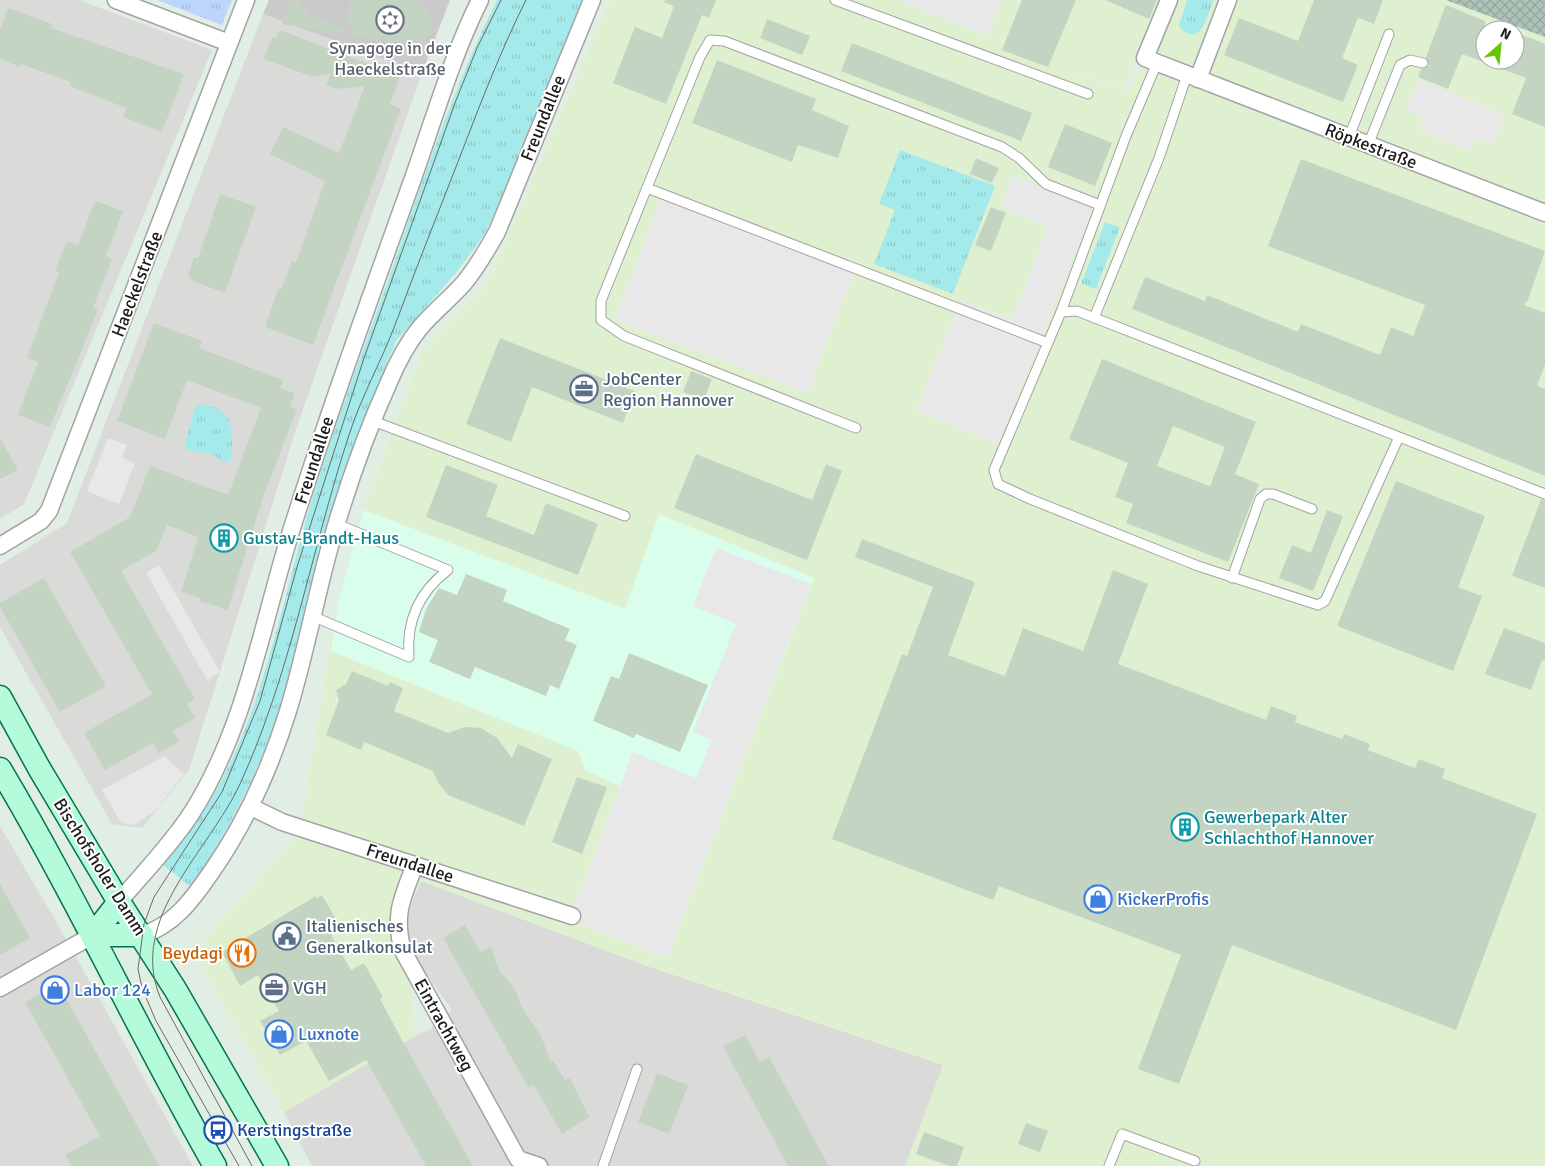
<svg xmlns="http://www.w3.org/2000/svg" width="1545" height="1166" font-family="Signika,sans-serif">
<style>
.residential{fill:#dadad9}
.commercial{fill:#def0d0;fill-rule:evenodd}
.education{fill:#d9ffec}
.religious{fill:#cacaca}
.construction{fill:url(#construction-cross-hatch)}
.grass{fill:url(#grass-tufts)}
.park{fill:url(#park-tufts)}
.parking{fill:#e8e8e8}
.building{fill:#c3d5c2;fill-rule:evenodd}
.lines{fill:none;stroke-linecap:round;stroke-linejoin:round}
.lane-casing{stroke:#a3a3a3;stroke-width:11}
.street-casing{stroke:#a3a3a3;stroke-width:19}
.secondary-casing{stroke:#027548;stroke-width:25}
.lane{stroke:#fff;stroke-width:9}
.street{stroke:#fff;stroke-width:16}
.secondary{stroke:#b3fbda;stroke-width:22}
.tram{stroke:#6a6a6a;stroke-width:1}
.labels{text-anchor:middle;stroke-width:4;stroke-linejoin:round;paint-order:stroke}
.worship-label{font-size:18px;fill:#5b616d;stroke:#fff}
.street-label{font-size:18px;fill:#1c1c1c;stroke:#fff}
.service-label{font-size:18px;fill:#4e5e75;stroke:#fff;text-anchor:start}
.culture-label{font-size:18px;fill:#0d838f;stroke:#fff;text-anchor:start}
.shop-label{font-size:18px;fill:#366cbe;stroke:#fff;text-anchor:start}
.food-label{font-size:18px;fill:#c56008;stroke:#fff;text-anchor:end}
.transit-label{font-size:18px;fill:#164399;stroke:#fff;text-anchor:start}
</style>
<defs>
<pattern id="construction-cross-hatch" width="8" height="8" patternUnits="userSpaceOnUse" patternTransform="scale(1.25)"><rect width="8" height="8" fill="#adc3b8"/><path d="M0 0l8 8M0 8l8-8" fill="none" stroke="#94a79e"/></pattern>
<pattern id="grass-tufts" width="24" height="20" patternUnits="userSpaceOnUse" patternTransform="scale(1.25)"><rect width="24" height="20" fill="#a5eaea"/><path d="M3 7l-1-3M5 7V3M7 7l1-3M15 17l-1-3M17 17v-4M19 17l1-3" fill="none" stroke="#8dc8c8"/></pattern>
<pattern id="park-tufts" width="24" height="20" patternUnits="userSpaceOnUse" patternTransform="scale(1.25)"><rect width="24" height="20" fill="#bcd6fb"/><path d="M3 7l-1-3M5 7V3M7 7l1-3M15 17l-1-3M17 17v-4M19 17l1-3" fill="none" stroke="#a1b7d7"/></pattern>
</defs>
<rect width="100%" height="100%" fill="#e1eee4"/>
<g class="residential">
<polygon points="0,0 79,0 212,50 24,504 0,519"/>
<polygon points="263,14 422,73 297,426 189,770 142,828 112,824 0,627 0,565 67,523"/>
<polygon points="0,826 54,918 193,1166 0,1166"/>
<polygon points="421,881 644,965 944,1065 905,1166 312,1166 284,1112 415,1036 429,1030 452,1010 408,948 405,920"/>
</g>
<path class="commercial" d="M610,0H1161L1124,89L1054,66L1130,93L1169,0H1446L1545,37V1166H905L943,1065L644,965L421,881L405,920L415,1036L284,1112L194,952L299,835L338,602L345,574L364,510L422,352L486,288ZM1485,30H1515V60H1485Z"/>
<polygon class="education" points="364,510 625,609 659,514 814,578 667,958 570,920 620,786 586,771 578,751 331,651 338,602"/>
<polygon class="religious" points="269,0 450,0 422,73 263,14"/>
<polygon class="construction" points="1446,0 1545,0 1545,37"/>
<g class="grass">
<path d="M497,0H585L506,191L484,235L456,273L396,341L385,367L363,423L276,721C254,780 226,834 191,887L163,865C180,845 196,824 210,801C265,709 282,598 313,496C336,421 364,348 390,275C422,182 453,88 497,0Z"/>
<path d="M1187,0H1214C1207,16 1200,51 1179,26Z"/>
<polygon points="900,150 995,186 953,294 874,264 895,210 879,204"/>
<polygon points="1105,222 1120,227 1096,289 1081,284"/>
<path d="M201,404C236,409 233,431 231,460L226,463L212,454L190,451L185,447C184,444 194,411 196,406Z"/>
</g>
<polygon class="park" points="157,0 232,0 222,25"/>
<g class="parking">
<polygon points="899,0 1002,0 987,36"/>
<polygon points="1418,80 1504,114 1494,144 1477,138 1471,151 1418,130 1423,117 1406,110"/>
<polygon points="1013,176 1094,207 998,445 916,410 961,299 1012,320 1048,227 1000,207"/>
<polygon points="661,199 854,272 808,393 615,320"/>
<polygon points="108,438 127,445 122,458 135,463 119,504 87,491"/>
<polygon points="716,548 811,584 667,958 570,920 633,752 696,778 712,740 693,732 736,624 693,606"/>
<polygon points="159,565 220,672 207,680 146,573"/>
<polygon points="164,756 184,774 155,811 134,825 121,823 102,790"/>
</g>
<g class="building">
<polygon points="291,0 297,0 311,14 344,31 343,34 282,24"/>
<polygon points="351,0 414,0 427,12 432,22 432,34 422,41 408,43 353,36 348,19"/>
<polygon points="665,0 716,0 709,18 702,15 666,104 613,83 635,27 662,38 674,6 664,2"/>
<polygon points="1022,0 1076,0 1048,67 1002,50"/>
<polygon points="1105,0 1157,0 1149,19"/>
<polygon points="1314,0 1383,0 1374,24 1358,18 1342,58 1358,65 1343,102 1224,55 1239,18 1298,41"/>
<polygon points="1446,5 1485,21 1485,60 1515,60 1515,32 1545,44 1545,127 1512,114 1526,78 1462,54 1448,89 1418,77 1421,69 1425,69 1429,65 1426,57"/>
<polygon points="8,8 52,24 51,28 184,74 162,132 123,117 126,108 70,86 71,82 21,64 20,67 0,59 0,30"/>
<polygon points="767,19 810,36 802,55 760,38"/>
<polygon points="280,30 400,76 390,104 401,109 313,345 265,327 278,289 281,289 292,261 296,263 325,181 270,154 283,127 339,153 365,86 335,89 326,85 331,74 313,77 264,59 272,37 276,38"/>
<polygon points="852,43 1032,113 1021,141 841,71"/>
<polygon points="717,60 816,99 812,110 849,126 838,158 798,145 792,162 692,123"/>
<polygon points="1065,124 1112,143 1095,186 1048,167"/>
<polygon points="976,158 999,168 992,183 970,174"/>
<polygon points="1301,159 1545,251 1528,300 1524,305 1545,313 1545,365 1537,386 1545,389 1545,476 1132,309 1145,277 1205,301 1207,295 1298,332 1301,324 1380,355 1391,327 1413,336 1425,305 1268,246"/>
<polygon points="220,194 256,207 225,293 190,280 191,277 188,276 194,257 198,258"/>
<polygon points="95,201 123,211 106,256 112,259 93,308 98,310 50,427 18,415 38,362 27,358 59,273 55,271 67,241 78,245"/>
<polygon points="991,207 1006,213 991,251 975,245"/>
<polygon points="154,323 202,341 199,348 283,380 280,388 295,393 290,407 297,409 263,497 228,610 199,601 200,598 181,592 198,537 167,525 156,551 121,571 195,699 187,704 195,718 173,731 179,742 159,753 153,743 105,770 84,733 152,694 70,552 130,517 150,466 228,495 261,408 187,380 165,439 117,421"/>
<polygon points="500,338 635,391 623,423 532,387 511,442 466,424"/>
<path d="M1102,359L1256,422L1235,474L1259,484L1228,562L1126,523L1133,504L1115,497L1128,463L1069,439ZM1173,426L1225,447L1210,486L1157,466Z"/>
<polygon points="691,371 712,379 704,400 683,392"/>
<polygon points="0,438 18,470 0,479"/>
<polygon points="696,454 812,500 826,464 842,471 807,560 674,508"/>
<polygon points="446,465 498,485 486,516 534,535 546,503 598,524 578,575 426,517"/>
<polygon points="1396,481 1485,516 1458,587 1482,596 1453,671 1337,626"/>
<polygon points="1541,499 1545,500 1545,588 1512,576"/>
<polygon points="1327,510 1343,516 1313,591 1279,578 1292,545 1311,553"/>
<polygon points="862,539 975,582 948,655 1005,676 1023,628 1083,651 1113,570 1148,584 1118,664 1266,720 1271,706 1297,716 1295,722 1342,739 1344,734 1370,744 1368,750 1415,768 1419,759 1445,769 1442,778 1537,814 1456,1030 1232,945 1179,1084 1138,1069 1181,955 999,886 993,900 832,839 902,654 907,656 933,587 855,557"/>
<polygon points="466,574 507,590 503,601 570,629 565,640 577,645 559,689 550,685 546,696 475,667 470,679 429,662 438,640 419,632 426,609 439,588 457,595"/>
<polygon points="44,578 106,686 60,712 0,607 0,603"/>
<polygon points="1504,628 1545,643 1545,661 1542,660 1531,690 1485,674"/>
<polygon points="629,653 708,685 680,752 636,734 634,738 593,721 611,676 619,679"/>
<polygon points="352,671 388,686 390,682 403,688 394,711 448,733 465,727 481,728 497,738 512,758 518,744 552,759 524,826 448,795 438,783 433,771 364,742 361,750 326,735 339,700 336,690 346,684"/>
<polygon points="577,777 607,787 582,854 552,842"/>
<polygon points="0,884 30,938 0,955"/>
<polygon points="322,895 341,928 331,935 351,970 364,963 383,997 380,999 402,1040 473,1166 426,1166 366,1060 329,1081 306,1041 280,1055 260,1021 279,1011 258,975 240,986 222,952 316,896 317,899"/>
<polygon points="465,925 480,952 491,947 501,975 503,974 516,991 521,1006 541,1036 551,1062 553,1061 565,1080 570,1078 589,1117 562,1134 534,1085 529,1088 443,938"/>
<polygon points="58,984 139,1129 159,1166 71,1166 65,1155 100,1136 25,1002"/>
<polygon points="745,1035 760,1062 769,1057 829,1166 788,1166 723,1046"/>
<polygon points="657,1073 688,1085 669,1134 638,1122"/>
<polygon points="1026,1123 1048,1131 1040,1152 1018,1144"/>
<polygon points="924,1132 964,1147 957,1166 950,1166 916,1154"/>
</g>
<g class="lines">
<g class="lane-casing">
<g id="lane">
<polyline points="835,0 1088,94"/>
<polyline points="1349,137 1389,34"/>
<polyline points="1368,145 1400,65 1410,60 1423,63"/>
<polyline points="647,188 1048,343"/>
<polyline points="1061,312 1126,136 1157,63"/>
<polyline points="1094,318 1159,158 1187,75"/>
<polyline points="373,421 625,516"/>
<polyline points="856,428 624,336 601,320 601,301 700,57 710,40 724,41 1002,147 1019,158 1046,184 1100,205"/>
<polyline points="1399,437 1325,601 1318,605 1198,566 1030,499 998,484 994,470 1061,312 1077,311 1545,494"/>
<polyline points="1232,578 1260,499 1266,494 1273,494 1312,509"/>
<path d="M312,616L409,657C406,621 419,592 448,570L337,524"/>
<polyline points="603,1166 637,1069"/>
<polyline points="1109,1166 1122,1134 1195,1161"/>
</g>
</g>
<g class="street-casing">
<g id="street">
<polyline points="116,0 229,43"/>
<polyline points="1169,0 1145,58 1545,213"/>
<polyline points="1198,79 1228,0"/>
<polyline points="0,546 41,521 49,511 246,0"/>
<polyline points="251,807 282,822 572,916"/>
<path d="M415,865C402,898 393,916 403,951L518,1159L539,1166"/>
<path d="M119,902C143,873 170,846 191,814C246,728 262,623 292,528C329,412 370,298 411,184C432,125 452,56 480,0"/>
<path d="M142,935C173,926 192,900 210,874C245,824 270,769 288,711C305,656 315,600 330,546C346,490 365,435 389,382C397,363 406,345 419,329C432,313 450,299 464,283C477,267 487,250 497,232L592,0"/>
<polyline points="0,988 93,935"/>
</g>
</g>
<g class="secondary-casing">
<g id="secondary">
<polyline points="0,697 39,768 119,902 175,989 277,1166"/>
<path d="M0,769C77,898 140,1035 215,1166"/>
<polyline points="93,935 142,935"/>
<polyline points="93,935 119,902"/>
</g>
</g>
<use href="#lane" class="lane"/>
<use href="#street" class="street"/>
<use href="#secondary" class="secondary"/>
<g class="tram">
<polyline points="239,1166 156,1021 142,988 138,969 144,924 154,897 222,792 260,701 297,567 364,358 455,103 477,48 501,0"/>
<path d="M252,1166L160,997C128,918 209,851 240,784C291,673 311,551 349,435C361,397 381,362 395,325C416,268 439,211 461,154C481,102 501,50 526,0"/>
</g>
</g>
<defs>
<g id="synagogue-ring" transform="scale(1.4375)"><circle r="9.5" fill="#fff" stroke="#6b7280" stroke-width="1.5"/><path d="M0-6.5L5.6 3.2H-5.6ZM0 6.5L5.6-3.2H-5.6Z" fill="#6b7280"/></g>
<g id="office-ring" transform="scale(1.4375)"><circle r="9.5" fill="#fff" stroke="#5c6f8a" stroke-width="1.5"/><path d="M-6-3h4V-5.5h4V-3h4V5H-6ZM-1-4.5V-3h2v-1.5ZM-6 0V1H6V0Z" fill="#5c6f8a"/></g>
<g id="building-ring" transform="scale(1.4375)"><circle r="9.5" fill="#fff" stroke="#0f9aa8" stroke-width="1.5"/><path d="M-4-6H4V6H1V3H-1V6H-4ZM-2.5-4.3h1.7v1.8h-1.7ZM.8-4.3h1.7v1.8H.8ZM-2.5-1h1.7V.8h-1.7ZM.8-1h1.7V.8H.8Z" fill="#0f9aa8"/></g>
<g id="shop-ring" transform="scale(1.4375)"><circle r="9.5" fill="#fff" stroke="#3f7fe0" stroke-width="1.5"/><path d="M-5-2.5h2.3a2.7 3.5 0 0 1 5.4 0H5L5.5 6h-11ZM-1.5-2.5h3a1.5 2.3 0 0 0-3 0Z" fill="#3f7fe0"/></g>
<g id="civic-ring" transform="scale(1.4375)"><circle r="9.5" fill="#fff" stroke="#5c6f8a" stroke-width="1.5"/><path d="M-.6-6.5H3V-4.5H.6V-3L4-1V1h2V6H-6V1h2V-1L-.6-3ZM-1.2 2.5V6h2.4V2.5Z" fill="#5c6f8a"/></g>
<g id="restaurant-ring" transform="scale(1.4375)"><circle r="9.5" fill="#fff" stroke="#e8710a" stroke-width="1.5"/><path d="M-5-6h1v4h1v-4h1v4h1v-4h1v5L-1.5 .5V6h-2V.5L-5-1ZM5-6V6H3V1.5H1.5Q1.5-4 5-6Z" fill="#e8710a"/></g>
<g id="bus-ring" transform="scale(1.4375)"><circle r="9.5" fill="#fff" stroke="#1a4fb4" stroke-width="1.5"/><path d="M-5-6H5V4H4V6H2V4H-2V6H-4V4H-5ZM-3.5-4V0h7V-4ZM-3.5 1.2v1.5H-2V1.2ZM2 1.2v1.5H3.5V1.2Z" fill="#1a4fb4"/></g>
</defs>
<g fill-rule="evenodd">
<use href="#synagogue-ring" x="390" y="20"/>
<use href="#office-ring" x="584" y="389"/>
<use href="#building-ring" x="224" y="538"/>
<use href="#building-ring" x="1185" y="827"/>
<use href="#shop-ring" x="1098" y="899"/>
<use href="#civic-ring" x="287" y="936"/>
<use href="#restaurant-ring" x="242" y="953"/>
<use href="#office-ring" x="274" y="988"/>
<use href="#shop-ring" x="55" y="990"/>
<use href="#shop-ring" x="279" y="1034"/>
<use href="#bus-ring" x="218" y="1130"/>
</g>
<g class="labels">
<g class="worship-label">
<text x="390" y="54">Synagoge in der<tspan x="390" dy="21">Haeckelstraße</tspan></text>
</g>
<g class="street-label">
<text transform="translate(543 118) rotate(-68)" y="6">Freundallee</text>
<text transform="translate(1371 146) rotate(21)" y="6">Röpkestraße</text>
<text transform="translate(137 284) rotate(-69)" y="6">Haeckelstraße</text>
<text transform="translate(314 460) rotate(-72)" y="6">Freundallee</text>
<text transform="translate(410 863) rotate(18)" y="6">Freundallee</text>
<text transform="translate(100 867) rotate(58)" y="6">Bischofsholer Damm</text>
<text transform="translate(444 1025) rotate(61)" y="6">Eintrachtweg</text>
</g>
<g class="service-label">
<text x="603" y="385">JobCenter<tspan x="603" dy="21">Region Hannover</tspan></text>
<text x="306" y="932">Italienisches<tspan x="306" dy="21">Generalkonsulat</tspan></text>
<text x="293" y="994">VGH</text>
</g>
<g class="culture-label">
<text x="243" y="544">Gustav-Brandt-Haus</text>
<text x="1204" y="823">Gewerbepark Alter<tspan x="1204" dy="21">Schlachthof Hannover</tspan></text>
</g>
<g class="shop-label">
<text x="1117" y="905">KickerProfis</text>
<text x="74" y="996">Labor 124</text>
<text x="298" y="1040">Luxnote</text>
</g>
<g class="food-label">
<text x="223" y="959">Beydagi</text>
</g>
<g class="transit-label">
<text x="237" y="1136">Kerstingstraße</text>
</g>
</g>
<g transform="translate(1500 45) rotate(27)"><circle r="24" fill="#ffffff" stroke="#a4a4a4"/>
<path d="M0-4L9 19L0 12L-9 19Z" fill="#64c800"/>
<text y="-8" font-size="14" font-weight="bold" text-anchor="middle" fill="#1c1c1c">N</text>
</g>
</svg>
